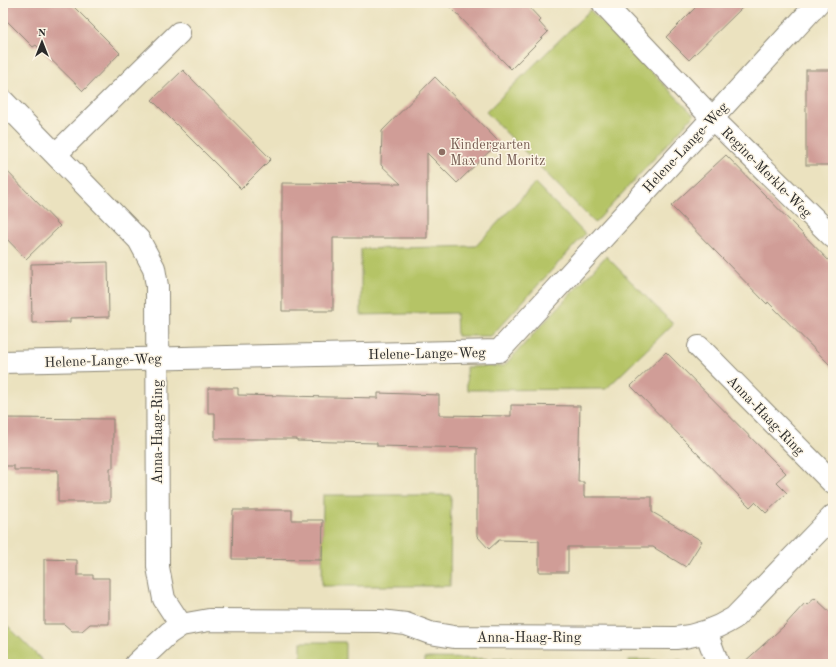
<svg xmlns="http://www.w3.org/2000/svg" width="836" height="667" font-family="'Old Standard TT',serif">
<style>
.green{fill:#b5c466;stroke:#707848}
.building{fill:#d09d97}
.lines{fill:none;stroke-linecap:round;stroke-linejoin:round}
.minor-casing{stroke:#8b8675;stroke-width:24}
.minor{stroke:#fff;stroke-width:22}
.education-dot{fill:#8d6e63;stroke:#fcf5e5;stroke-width:1.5}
.labels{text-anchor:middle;stroke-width:3;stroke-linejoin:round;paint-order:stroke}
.education-label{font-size:14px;fill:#785e54;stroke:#fcf5e5;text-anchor:start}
.street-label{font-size:14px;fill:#2b2b2b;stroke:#fcf5e5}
</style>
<rect width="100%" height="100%" fill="#fcf5e5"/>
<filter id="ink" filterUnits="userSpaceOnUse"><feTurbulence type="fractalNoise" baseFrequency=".025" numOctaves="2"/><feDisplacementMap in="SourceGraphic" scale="8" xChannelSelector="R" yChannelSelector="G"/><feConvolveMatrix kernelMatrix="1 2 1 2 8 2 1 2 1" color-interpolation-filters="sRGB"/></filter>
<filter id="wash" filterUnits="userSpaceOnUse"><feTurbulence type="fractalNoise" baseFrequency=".012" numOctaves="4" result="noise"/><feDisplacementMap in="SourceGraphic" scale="16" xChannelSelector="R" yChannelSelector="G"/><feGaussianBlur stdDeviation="0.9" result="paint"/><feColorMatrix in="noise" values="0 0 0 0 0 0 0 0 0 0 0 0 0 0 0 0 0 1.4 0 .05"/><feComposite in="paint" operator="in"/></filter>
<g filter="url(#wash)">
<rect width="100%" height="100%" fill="#ebe2bf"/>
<g class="green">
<polygon points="590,10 694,115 595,223 486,112"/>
<polygon points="535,183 585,234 491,336 457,336 456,313 361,315 361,249 476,246"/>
<polygon points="606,256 673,324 606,389 467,390 466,367 504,366"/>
<polygon points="323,495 451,495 450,586 322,586"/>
<polygon points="3,621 46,664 3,664"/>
<rect x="301" y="642" width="44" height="22"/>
<polygon points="425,658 541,659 541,664 425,664"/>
<polygon points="629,660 681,660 688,664 629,664"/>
</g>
<g id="blocks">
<g class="building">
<polygon points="3,3 70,3 120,53 83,91 36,45 33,47 3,17"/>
<polygon points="446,3 525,3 541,20 539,22 548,32 511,69"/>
<polygon points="700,3 747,3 689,60 666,37"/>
<polygon points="183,70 271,159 241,189 152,100"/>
<rect x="806" y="70" width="27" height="95"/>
<polygon points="435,77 499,142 457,183 427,153 427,238 333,238 333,311 282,311 282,183 401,184 381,165 382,131"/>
<polygon points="726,155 833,265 833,368 768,302 767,304 671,206"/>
<polygon points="3,167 60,226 26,259 3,235"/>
<polygon points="108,262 109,317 70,318 70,322 32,323 31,264"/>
<polygon points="666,352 786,473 776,482 787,493 766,513 755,502 750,507 631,386"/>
<polygon points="208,388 238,388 238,395 378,398 378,393 439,395 439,415 511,416 511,405 580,406 578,482 584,482 584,497 652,497 652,512 702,541 686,567 653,547 568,547 568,572 539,572 539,541 499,540 489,549 477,536 477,448 377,446 377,443 297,441 297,439 215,439 215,413 208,413"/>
<polygon points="3,418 113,419 113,468 110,468 110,502 58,502 58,470 14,470 14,466 3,466"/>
<polygon points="233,510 292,510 292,520 323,520 322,560 232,559"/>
<polygon points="44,559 77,560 77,575 93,575 93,578 109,578 109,624 90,624 82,631 72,631 64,624 44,624"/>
<polygon points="815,598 833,615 833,664 742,664 784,626 805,603 807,605"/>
</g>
</g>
</g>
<g filter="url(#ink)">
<use href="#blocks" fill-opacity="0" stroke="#8b8675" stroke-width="1"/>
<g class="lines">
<g class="minor-casing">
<g id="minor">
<polyline points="603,3 712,118 833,237"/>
<polyline points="3,101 139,240 154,268 157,286 158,567 164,599 181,625"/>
<polyline points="56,154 179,33"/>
<polyline points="699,347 833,483"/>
<polyline points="3,362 499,351 818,3"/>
<polyline points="706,632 718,664"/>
<path d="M136,664L169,633L181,625L209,620L380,621L406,624L430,633L454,637L676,638C698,636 716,629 734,618L833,516"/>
</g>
</g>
<use href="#minor" class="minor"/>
</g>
</g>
<circle class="education-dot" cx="442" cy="152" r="4"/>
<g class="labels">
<g class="education-label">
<text x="450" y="149">Kindergarten<tspan x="450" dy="16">Max und Moritz</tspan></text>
</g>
<g class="street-label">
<text transform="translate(685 147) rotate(-47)" y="5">Helene-Lange-Weg</text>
<text transform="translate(767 172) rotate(45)" y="5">Regine-Merkle-Weg</text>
<text transform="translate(427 353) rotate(-1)" y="5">Helene-Lange-Weg</text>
<text transform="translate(103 360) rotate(-2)" y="5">Helene-Lange-Weg</text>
<text transform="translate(766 415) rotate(46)" y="5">Anna-Haag-Ring</text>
<text transform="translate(157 432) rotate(-90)" y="5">Anna-Haag-Ring</text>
<text x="529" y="642">Anna-Haag-Ring</text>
</g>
</g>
<rect width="836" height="667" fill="none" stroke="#fcf5e5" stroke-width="16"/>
<g transform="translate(42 42)" stroke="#fcf5e5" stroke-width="3" paint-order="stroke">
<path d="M0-3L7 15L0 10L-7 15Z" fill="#2b2b2b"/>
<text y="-6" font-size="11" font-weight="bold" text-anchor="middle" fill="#2b2b2b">N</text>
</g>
</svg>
